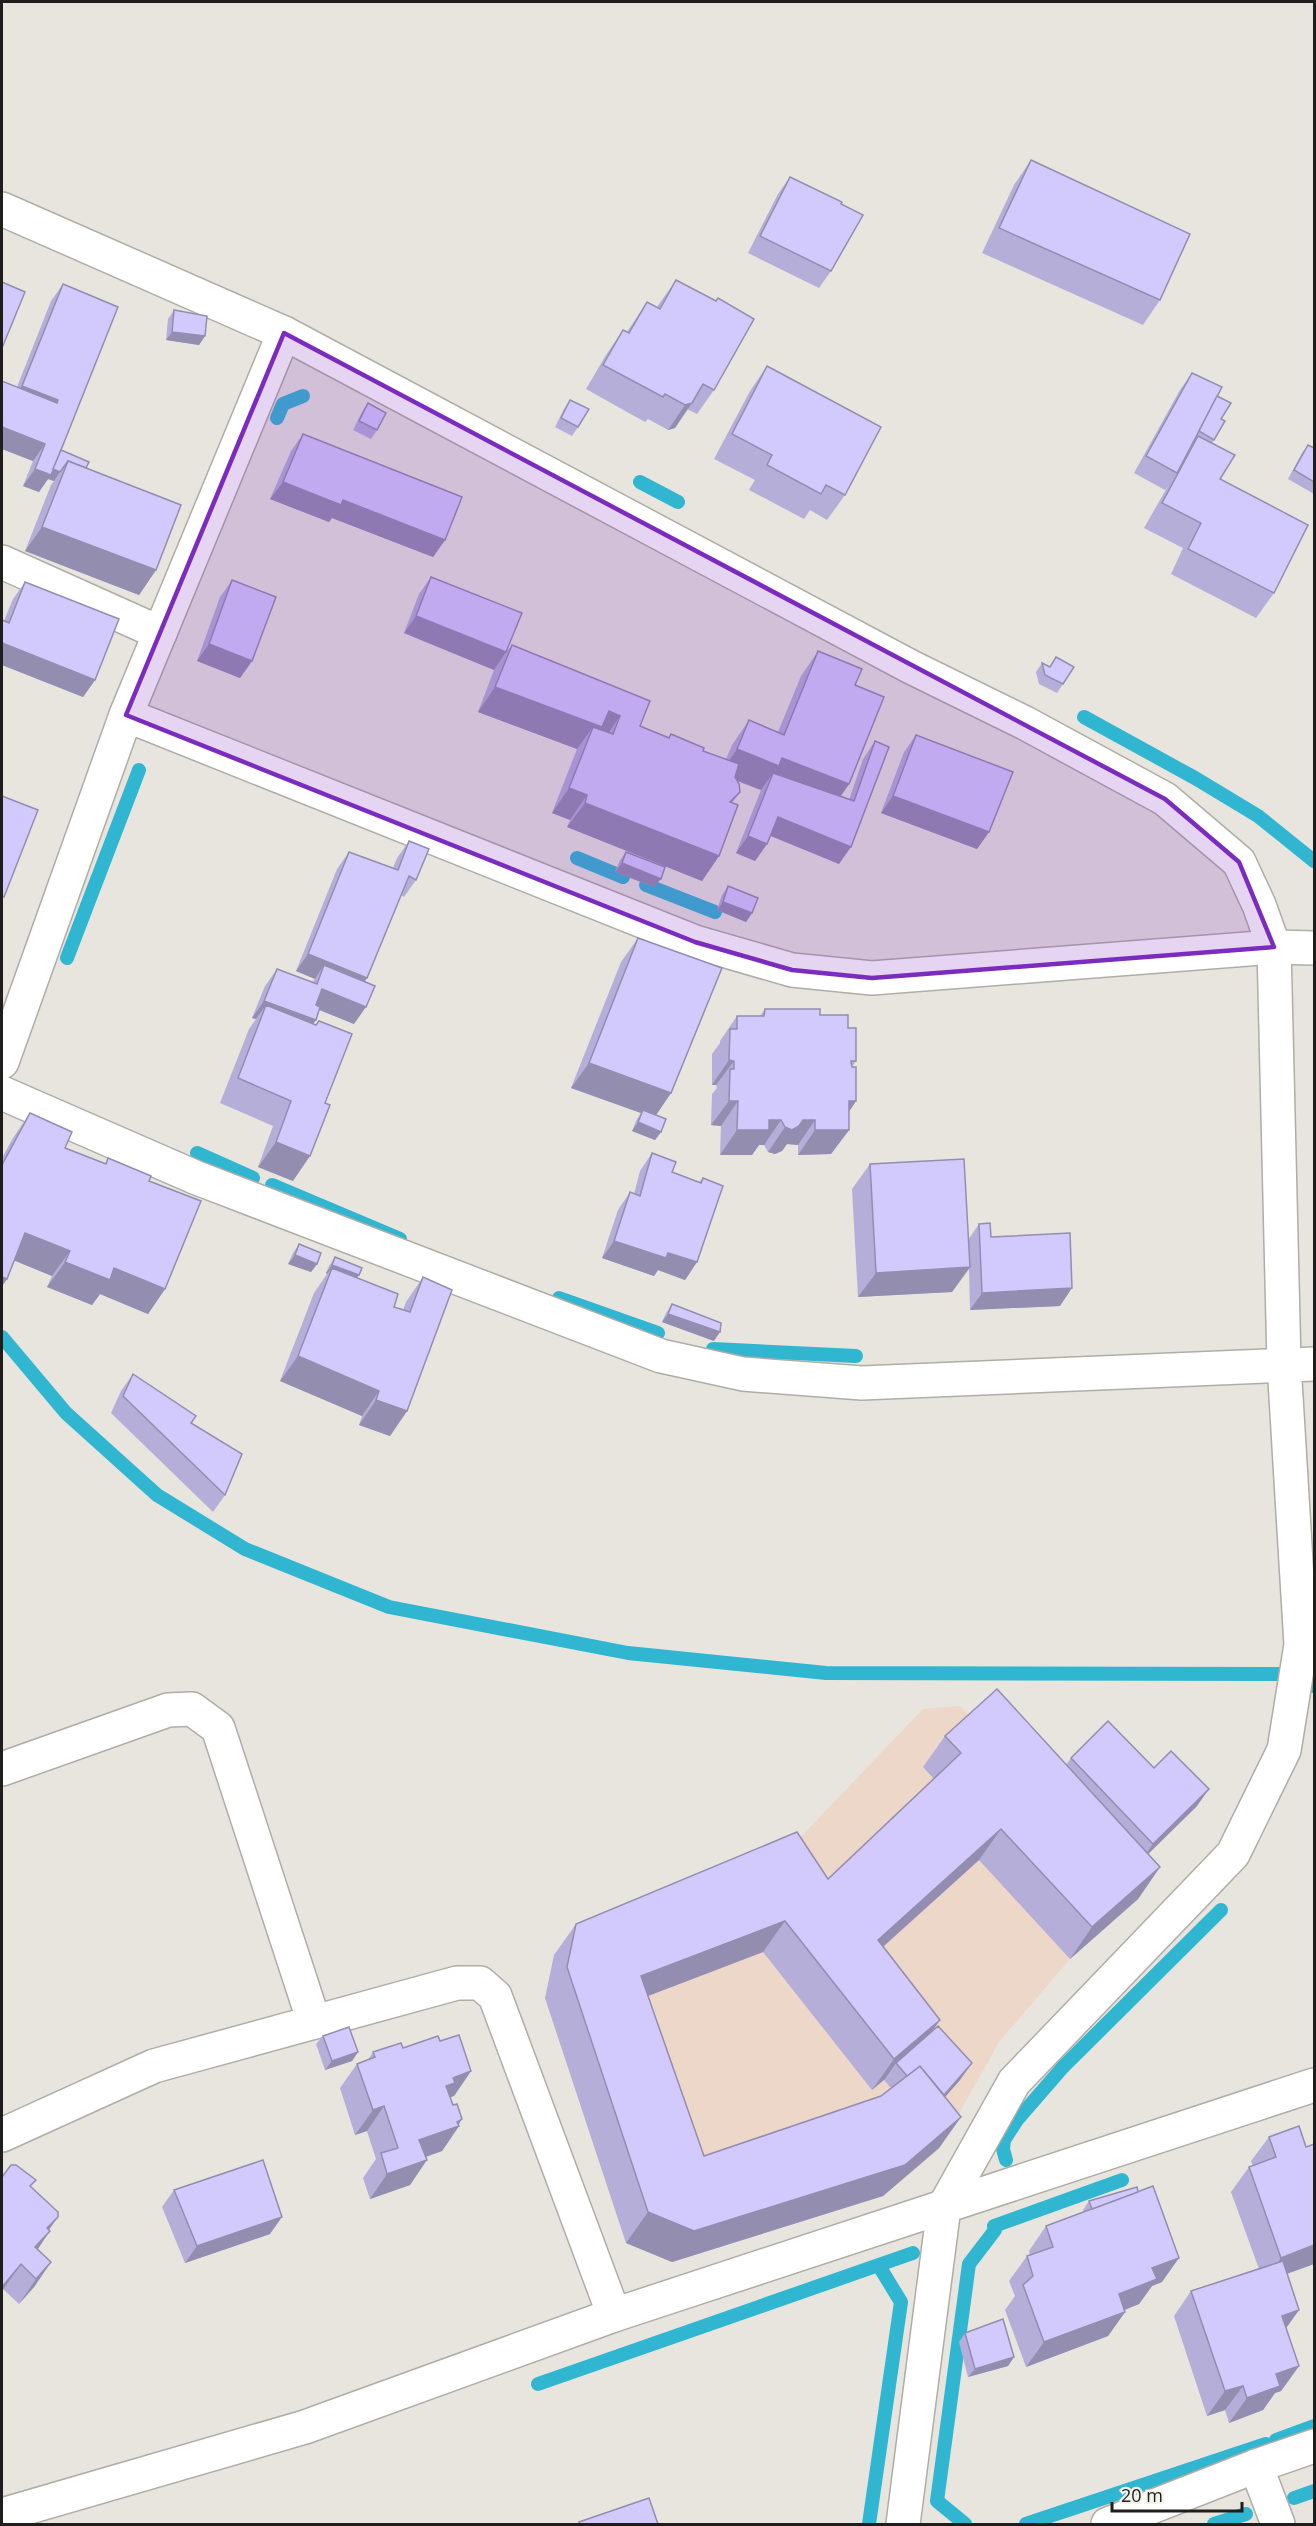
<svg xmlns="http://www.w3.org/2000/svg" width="1316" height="2526" font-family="'Open Sans',sans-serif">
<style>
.education{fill:#ecd7c9}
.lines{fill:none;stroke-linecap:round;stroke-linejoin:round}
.stream{stroke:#31b6d2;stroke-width:14}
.street-casing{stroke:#afada6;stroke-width:36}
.secondary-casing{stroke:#afada6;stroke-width:36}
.street{stroke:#fff;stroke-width:33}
.secondary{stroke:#fff;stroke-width:33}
.wall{fill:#b5aed9;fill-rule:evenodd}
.shaded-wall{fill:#938db0}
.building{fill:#d2cafc;stroke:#938db0;stroke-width:1.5}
.marked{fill:#7b2cbf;fill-opacity:0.2;stroke:#7b2cbf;stroke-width:4.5;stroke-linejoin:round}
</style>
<rect width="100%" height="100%" fill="#e7e5de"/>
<polygon class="education" points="960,1706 1138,1899 1070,1959 999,2042 939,2149 883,2196 672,2262 626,2243 545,1998 775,1864 923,1709"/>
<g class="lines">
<g class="stream">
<polyline points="277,418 283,404 303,396"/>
<polyline points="640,482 678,502"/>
<polyline points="1084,717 1195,778 1258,816 1314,861"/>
<polyline points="577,858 623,877"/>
<polyline points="646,885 715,912"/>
<polyline points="67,958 139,770"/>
<polyline points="197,1153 253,1178"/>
<polyline points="272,1185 400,1239"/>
<polyline points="559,1298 658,1333"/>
<polyline points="2,1337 66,1413 157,1495 245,1549 389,1607 628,1653 826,1673 1285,1674 1314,1686"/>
<polyline points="713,1349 856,1356"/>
<polyline points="1006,2160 1003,2149 1004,2140 1017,2120 1063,2067 1221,1910"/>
<polyline points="538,2384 913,2253"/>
<polyline points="1276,2440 1314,2426"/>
<polyline points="1294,2498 1314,2491"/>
<polyline points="869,2524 901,2302 879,2266"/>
<polyline points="965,2524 937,2501 969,2264 995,2230 994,2226 1122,2180"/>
<polyline points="1026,2524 1266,2444"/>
<polyline points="1214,2524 1246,2514"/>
</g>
<g class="street-casing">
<g id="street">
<polyline points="2,209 284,333 911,667 1025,723 1165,799 1239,862 1259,905 1274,947 1284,1364 1301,1645 1284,1750 1233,1854 1014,2082 944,2207 903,2524"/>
<polyline points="2,562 160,633"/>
<polyline points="126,715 284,333"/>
<polyline points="2,1062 126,715 695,942 792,970 872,978 1274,947 1314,948"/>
<polyline points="2,1093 197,1178 661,1356 743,1374 862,1383 1314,1364"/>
<polyline points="2,1769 168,1710 192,1709 218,1728 314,2022"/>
<polyline points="2,2135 154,2066 457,1983 480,1983 495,1996 614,2315"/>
<polyline points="1256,2466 1278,2524"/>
<polyline points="2,2515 305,2427 614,2315 1314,2085"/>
</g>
</g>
<g class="secondary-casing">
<polyline id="secondary" points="1108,2524 1256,2466 1314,2446"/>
</g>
<use href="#street" class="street"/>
<use href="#secondary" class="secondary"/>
</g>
<g class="wall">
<polygon points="1031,160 1160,300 1143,325 982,253 1014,185"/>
<polygon points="790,177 831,271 819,288 748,253 778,194"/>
<polygon points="676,280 714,390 697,414 687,409 675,428 668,430 648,419 645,422 586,389 606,355 623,330 627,332 647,302 657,307"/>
<polygon points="63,284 61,450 86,468 156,570 139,595 25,551 51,485 54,481 48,479 39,492 23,486 33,461 2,449 2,381 17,387 51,301"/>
<polygon points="174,310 205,336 199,345 166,340 168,319"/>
<polygon points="767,366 845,495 827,520 810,510 804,519 749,490 755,480 714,459 750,391"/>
<polygon points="1192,373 1217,396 1221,419 1214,440 1212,443 1220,479 1274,593 1256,618 1171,574 1183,548 1144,528 1168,486 1165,490 1134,473 1180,390"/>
<polygon points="570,400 578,427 572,436 555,427 564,409"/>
<polygon points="368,403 377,430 371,439 353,430 362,412"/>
<polygon points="303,434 445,540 433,557 332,518 329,522 270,499 291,451"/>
<polygon points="1308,445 1314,448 1314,494 1288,479 1302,453"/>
<polygon points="431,577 506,652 512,645 640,726 669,737 671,734 703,751 726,759 732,745 749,720 778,732 801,676 818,651 855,685 849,784 840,797 849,800 863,759 875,741 839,864 771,836 767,844 755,861 736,853 761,790 737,781 740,792 732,803 719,856 702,881 567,827 570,820 552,813 577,749 478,712 494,670 404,633 419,594"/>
<polygon points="232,580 252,661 240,678 197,661 220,597"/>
<polygon points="25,582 95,680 83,697 2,665 2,620 4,621 13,599"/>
<polygon points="1042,663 1049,667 1063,684 1057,693 1039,684 1036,672"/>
<polygon points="916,735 989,832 977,849 881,813 904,752"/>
<polygon points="409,841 416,880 404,897 401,895 365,982 354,1024 319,1010 313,1023 293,1181 258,1167 273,1126 220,1103 249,1029 256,1019 252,1018 265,986 277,969 312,982 315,979 296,971 337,869 349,852 393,868 397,858"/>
<polygon points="626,852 654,887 615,872 620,860"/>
<polygon points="728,886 752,913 746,922 717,910 722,895"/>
<polygon points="638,938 671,1093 656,1115 661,1132 655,1140 632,1131 637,1119 641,1113 571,1088 621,962"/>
<polygon points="765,1009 820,1015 848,1028 856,1061 852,1067 856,1101 849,1112 849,1130 831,1154 798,1155 798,1145 787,1144 782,1151 775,1154 768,1152 764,1145 759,1145 752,1155 720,1155 721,1126 711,1125 712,1094 717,1088 716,1085 712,1085 712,1054 720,1043 720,1041 737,1016 760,1016"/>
<polygon points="30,1113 65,1148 105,1164 108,1158 149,1181 165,1289 148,1314 100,1294 92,1305 47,1287 52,1276 14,1260 7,1279 2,1286 2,1158 13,1138"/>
<polygon points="652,1153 672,1172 699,1182 703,1178 697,1262 685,1280 658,1270 654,1276 602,1258 618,1210 630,1192 634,1194 640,1171"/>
<polygon points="870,1164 968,1240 979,1224 991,1237 1060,1306 970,1310 969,1269 952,1292 858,1297 852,1189"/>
<polygon points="299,1244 317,1264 311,1272 288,1264 293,1253"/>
<polygon points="335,1257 357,1278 394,1307 403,1310 406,1302 423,1277 407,1411 390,1436 359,1425 362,1416 280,1381 314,1293 327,1274 326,1273 329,1266"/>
<polygon points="672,1304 714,1341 662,1322 666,1313"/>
<polygon points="133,1374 191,1423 225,1495 213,1512 111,1413 121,1391"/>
<path d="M945,1736L1066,1765L1071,1758L1154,1768L1197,1806L1148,1854L1160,1867L1138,1899L1070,1959L979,1860L883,1947L940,2020L930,2033L960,2080L945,2097L961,2117L939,2148L883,2196L672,2262L626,2243L545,1998L554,1955L576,1924L828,1879L934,1779L923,1767ZM763,1952L872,2090L885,2079L884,2080L891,2088L881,2096L704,2156L648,1996Z"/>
<polygon points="323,2036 358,2052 352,2061 325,2070 316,2044"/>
<polygon points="440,2041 471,2071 454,2096 450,2097 459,2126 442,2151 426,2157 410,2185 370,2199 363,2178 376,2159 367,2131 355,2135 340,2088 357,2064 368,2060 373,2052 403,2048"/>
<polygon points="1269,2137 1306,2147 1314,2144 1314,2264 1287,2274 1299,2310 1286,2328 1299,2366 1281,2391 1275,2393 1263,2410 1229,2423 1225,2410 1207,2416 1174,2316 1191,2291 1259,2269 1231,2192 1249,2167 1253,2166 1251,2161"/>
<polygon points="31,2187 49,2230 38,2249 51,2262 34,2287 19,2304 3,2289"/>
<polygon points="174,2190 270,2234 185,2263 162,2207"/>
<polygon points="1089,2201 1162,2282 1152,2286 1139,2304 1125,2310 1125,2312 1108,2336 1026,2367 1005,2310 1015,2296 1009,2281 1027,2256 1030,2255 1029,2251 1046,2226 1084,2212 1083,2210"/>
<polygon points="965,2333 1014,2357 1008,2366 968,2377 959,2342"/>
</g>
<g class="shaded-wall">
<polygon points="172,332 205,336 199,345 166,340"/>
<polygon points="22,386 58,400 46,417 10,403"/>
<polygon points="692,403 675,428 668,430 685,405"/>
<polygon points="2,427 45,444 33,461 2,449"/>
<polygon points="51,468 60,472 54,481 48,479 39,492 23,486 35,469"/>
<polygon points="283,482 343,500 445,540 433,557 332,518 329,522 270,499"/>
<polygon points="42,527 156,570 139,595 25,551"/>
<polygon points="416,616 506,652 494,670 404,633"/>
<polygon points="2,643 95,680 83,697 2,665"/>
<polygon points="209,644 252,661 240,678 197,661"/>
<polygon points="495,687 609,711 620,716 603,741 593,727 577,749 478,712"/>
<polygon points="737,749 782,758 849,784 832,809 773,773 761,790 720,774"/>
<polygon points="569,788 587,795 570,820 552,813"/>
<polygon points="893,796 989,832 977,849 881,813"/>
<polygon points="585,803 719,856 702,881 567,827"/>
<polygon points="778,817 851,847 839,864 766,834"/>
<polygon points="748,836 767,844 755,861 736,853"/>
<polygon points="622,863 661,879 654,887 615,872"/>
<polygon points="723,902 752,913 746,922 717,910"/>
<polygon points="308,954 367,978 355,995 324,965 315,979 296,971"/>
<polygon points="322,989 366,1007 354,1024 310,1006"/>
<polygon points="264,1001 316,1020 304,1037 266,1005 256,1019 252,1018"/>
<polygon points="729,1060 734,1061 716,1085 712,1085"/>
<polygon points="589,1063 671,1093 654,1118 643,1110 641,1113 571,1088"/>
<polygon points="729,1101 738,1101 721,1126 711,1125"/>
<polygon points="849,1101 856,1101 839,1126"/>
<polygon points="769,1120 781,1120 764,1145 759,1145 752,1155 720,1155 737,1130"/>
<polygon points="803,1120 815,1120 798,1145 787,1144 782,1151 775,1154 768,1152 785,1127"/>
<polygon points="638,1122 661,1132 655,1140 632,1131"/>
<polygon points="815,1130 849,1130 831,1154 798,1155"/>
<polygon points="276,1142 310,1156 293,1181 258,1167"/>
<polygon points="25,1233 70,1251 52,1276 8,1258"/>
<polygon points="614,1241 668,1253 697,1262 685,1280 658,1270 654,1276 602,1258"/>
<polygon points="295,1255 317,1264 311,1272 288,1264"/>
<polygon points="65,1262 114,1268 165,1289 148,1314 100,1294 92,1305 47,1287"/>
<polygon points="332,1265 359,1275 353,1284 332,1268 327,1274 326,1273"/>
<polygon points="970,1267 952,1292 858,1297 876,1273"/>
<polygon points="2,1277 7,1279 2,1286"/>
<polygon points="1072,1288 1060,1306 970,1310 982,1293"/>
<polygon points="668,1314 720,1332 714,1341 662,1322"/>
<polygon points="298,1356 379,1391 362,1416 280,1381"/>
<polygon points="376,1400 407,1411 390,1436 359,1425"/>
<polygon points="1209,1789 1197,1806 1141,1861 1153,1844"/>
<polygon points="1001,1829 979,1860 856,1971 878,1940"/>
<polygon points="1160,1867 1138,1899 1070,1959 1092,1927"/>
<polygon points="785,1921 763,1952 619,2007 641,1976"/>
<polygon points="940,2020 918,2051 896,2063 885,2079 872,2090 894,2059"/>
<polygon points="358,2052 352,2061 325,2070 332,2061"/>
<polygon points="972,2063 960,2080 920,2125 932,2107"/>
<polygon points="471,2071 454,2096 443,2100 446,2086 453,2078"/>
<polygon points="384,2106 367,2131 355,2135 373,2110"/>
<polygon points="961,2117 939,2148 883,2196 672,2262 626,2243 648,2212"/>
<polygon points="462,2119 457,2127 459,2126 442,2151 402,2165 419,2140"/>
<polygon points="427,2160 410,2185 370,2199 387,2174"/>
<polygon points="58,2217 41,2241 50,2231 33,2256 22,2266 47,2228"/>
<polygon points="282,2217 270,2234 185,2263 197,2246"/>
<polygon points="1314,2245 1314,2264 1264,2282 1281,2258"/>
<polygon points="1179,2258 1162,2282 1152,2286 1139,2304 1101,2319 1119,2294 1152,2268"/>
<polygon points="51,2262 34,2287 19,2304 36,2279"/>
<polygon points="21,2264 2,2291 2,2287"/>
<polygon points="1299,2310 1281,2335 1282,2316"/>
<polygon points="1125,2312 1108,2336 1026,2367 1044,2342"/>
<polygon points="1014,2357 1008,2366 968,2377 975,2369"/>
<polygon points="1299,2366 1281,2391 1275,2393 1263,2410 1229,2423 1247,2398 1276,2374"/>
<polygon points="1243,2386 1225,2410 1207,2416 1225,2391"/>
</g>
<g class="building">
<polygon points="1031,160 1190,234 1160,300 999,228"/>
<polygon points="790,177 842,202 841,204 863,215 831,271 760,236"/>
<polygon points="676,280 716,301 718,298 754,319 714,390 703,384 692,403 685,405 665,394 663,397 603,365 623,330 629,333 647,302 660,309"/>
<polygon points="2,282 25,292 2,348"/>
<polygon points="63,284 118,307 51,475 35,469 45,444 2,427 2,381 57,403 58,400 22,386"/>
<polygon points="174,310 207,316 205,336 172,332"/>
<polygon points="767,366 881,427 845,495 826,485 821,494 767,465 772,455 732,434"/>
<polygon points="1192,373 1222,387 1177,473 1146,456"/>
<polygon points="1217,396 1231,403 1221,419 1225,421 1214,440 1199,431"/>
<polygon points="570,400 589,409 578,427 561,418"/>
<polygon points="368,403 386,413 377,430 359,421"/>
<polygon points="303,434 462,497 445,540 343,500 341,505 283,482"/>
<polygon points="1198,436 1235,455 1220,479 1308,525 1274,593 1188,549 1201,523 1162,503"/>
<polygon points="1308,445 1314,448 1314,482 1294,470"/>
<polygon points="61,450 89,462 86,468 68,461 60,472 53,469"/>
<polygon points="68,461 181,505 156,570 42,527"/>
<polygon points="431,577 522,613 506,652 416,616"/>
<polygon points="232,580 276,597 252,661 209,644"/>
<polygon points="25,582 119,619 95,680 2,643 2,620 9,623"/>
<polygon points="512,645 650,701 640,726 669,738 671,734 704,748 703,751 739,764 735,777 739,784 740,792 730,802 738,805 719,856 585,803 587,795 569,788 593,727 613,734 620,716 609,711 602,727 495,687"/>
<polygon points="818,651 862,669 855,685 884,697 849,784 782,758 779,766 737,749 749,720 784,735"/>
<polygon points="1056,657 1074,667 1063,684 1045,675 1042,663 1050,667"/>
<polygon points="916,735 1013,772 989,832 893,796"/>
<polygon points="875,741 889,747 851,847 778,817 767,844 748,836 773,773 854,801"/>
<polygon points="2,796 38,810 4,897 2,896"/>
<polygon points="409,841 429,849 416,880 409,876 367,978 308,954 349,852 398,870"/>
<polygon points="626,852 665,867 661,879 622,863"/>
<polygon points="728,886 758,898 752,913 723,902"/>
<polygon points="638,938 722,968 671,1093 589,1063"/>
<polygon points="324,965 375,986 366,1007 322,989 316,1005 320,1007 316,1020 264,1001 277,969 317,984"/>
<polygon points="266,1005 316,1025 319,1021 352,1034 325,1103 330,1105 310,1156 276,1142 291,1101 238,1078"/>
<polygon points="765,1009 820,1009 820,1015 848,1015 848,1028 856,1028 856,1061 851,1061 852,1067 856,1067 856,1101 849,1101 849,1130 815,1130 815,1120 803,1120 799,1126 792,1130 785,1127 781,1120 769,1120 769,1130 737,1130 738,1101 729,1101 730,1069 734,1069 734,1061 729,1060 730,1029 737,1029 737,1016 764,1016"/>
<polygon points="643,1110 666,1119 661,1132 638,1122"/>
<polygon points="30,1113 72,1132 65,1148 106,1164 108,1158 151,1176 149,1181 201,1201 165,1289 114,1268 110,1280 65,1262 70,1251 25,1233 7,1279 2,1277 2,1165"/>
<polygon points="652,1153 676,1162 672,1172 701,1183 703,1178 723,1186 697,1262 668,1253 666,1258 614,1241 630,1192 640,1196"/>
<polygon points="964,1159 970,1267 876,1273 870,1164"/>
<polygon points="990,1223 991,1237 1070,1233 1072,1288 982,1293 979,1224"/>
<polygon points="299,1244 321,1253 317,1264 295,1255"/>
<polygon points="335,1257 362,1268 359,1275 332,1265"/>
<polygon points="332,1268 398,1294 394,1307 410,1312 423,1277 452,1290 407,1411 376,1400 379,1391 298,1356"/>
<polygon points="672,1304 721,1323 720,1332 668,1314"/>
<polygon points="133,1374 196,1416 191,1423 242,1454 225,1495 123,1396"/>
<polygon points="997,1689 1160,1867 1092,1927 1001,1829 878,1940 940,2020 894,2059 785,1921 641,1976 704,2156 881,2096 920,2066 961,2117 905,2165 694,2231 648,2212 567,1967 576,1924 797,1832 828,1879 961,1753 945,1736"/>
<polygon points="1108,1721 1154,1768 1171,1751 1209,1789 1153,1844 1071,1758"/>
<polygon points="938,2026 972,2063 944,2095 920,2066 907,2076 896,2063"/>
<polygon points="349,2027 358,2052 332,2061 323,2036"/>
<polygon points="459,2035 471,2071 453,2078 455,2083 446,2086 453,2105 457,2104 462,2119 457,2122 459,2126 419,2140 427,2160 387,2174 381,2153 398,2148 384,2106 373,2110 357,2064 375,2057 373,2052 401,2043 403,2048 438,2036 440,2041"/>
<polygon points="1299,2126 1306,2147 1314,2144 1314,2245 1281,2258 1249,2167 1276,2157 1269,2137"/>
<polygon points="263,2160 282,2217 197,2246 174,2190"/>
<polygon points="11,2165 16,2165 36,2180 30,2186 58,2212 58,2217 47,2228 50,2231 35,2247 51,2262 36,2279 21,2264 2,2287 2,2177"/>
<polygon points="1153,2186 1179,2258 1152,2268 1157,2279 1119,2294 1125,2312 1044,2342 1023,2285 1033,2276 1027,2256 1053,2247 1046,2226"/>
<polygon points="1137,2187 1138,2192 1092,2209 1089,2201"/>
<polygon points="1283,2261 1299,2310 1282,2316 1299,2366 1276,2374 1280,2386 1247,2398 1243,2386 1225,2391 1191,2291"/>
<polygon points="1003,2319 1014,2357 975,2369 965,2333"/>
<polygon points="649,2498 658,2524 580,2524 579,2522"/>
</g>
<path class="marked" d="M284,333L1165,799L1239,862L1274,947L872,978L792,970L695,942L126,715Z"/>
<rect width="1316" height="2526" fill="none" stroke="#1f1e1c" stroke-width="6"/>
<path d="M1112 2502v9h130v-9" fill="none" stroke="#1f1e1c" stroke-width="3"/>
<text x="1121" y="2502" font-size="18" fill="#1f1e1c" stroke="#f4f3eb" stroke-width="4.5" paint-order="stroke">20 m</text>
</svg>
